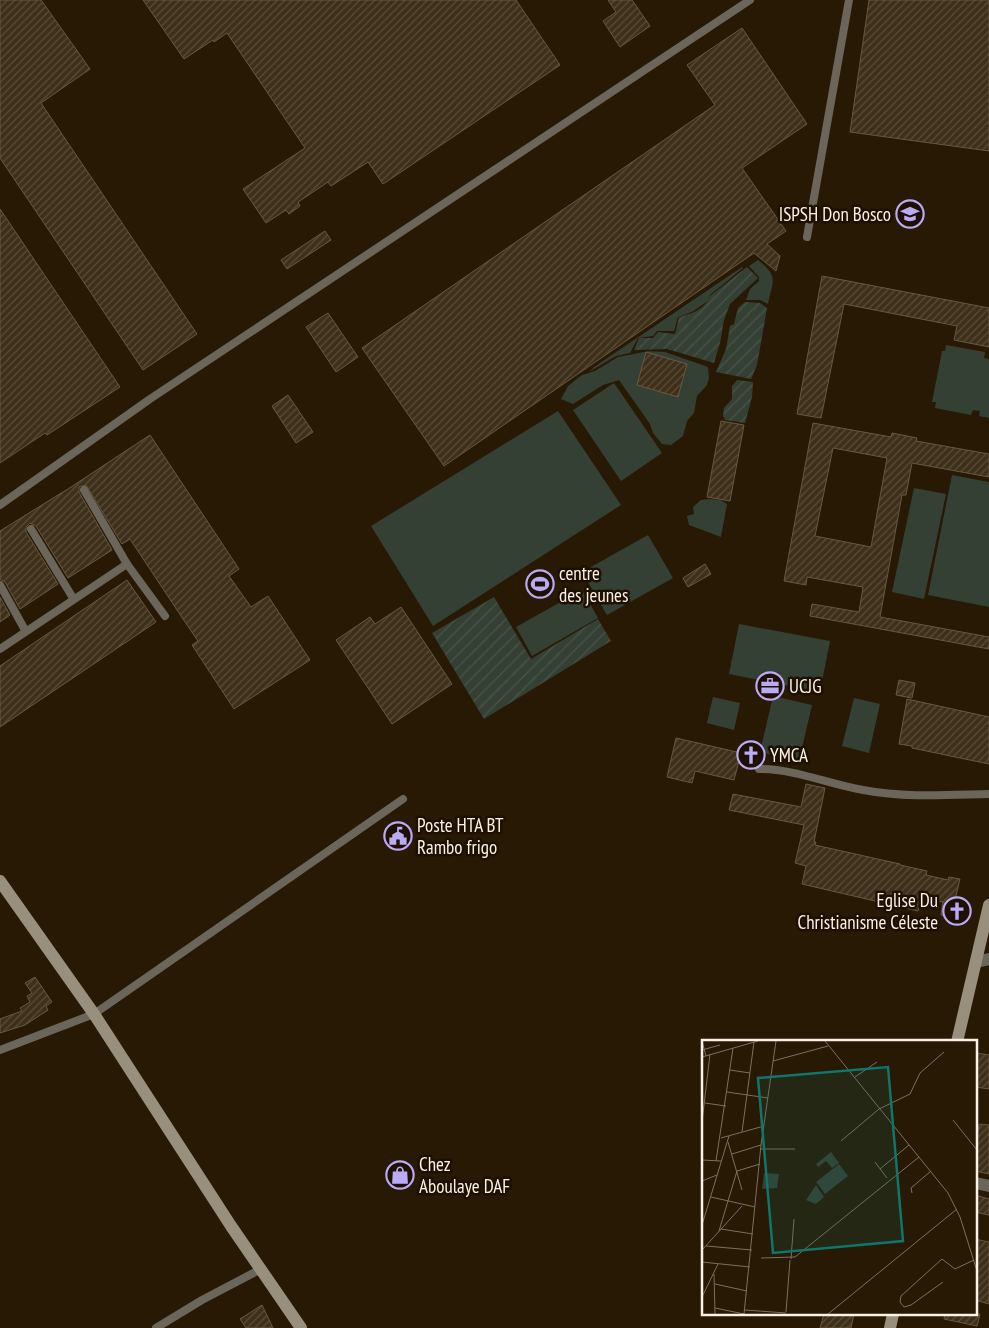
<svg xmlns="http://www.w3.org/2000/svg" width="989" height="1328" font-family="'PT Sans Narrow',sans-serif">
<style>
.green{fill:#354034}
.garden{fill:url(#garden-furrows)}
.building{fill:url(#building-hatch);stroke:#685841;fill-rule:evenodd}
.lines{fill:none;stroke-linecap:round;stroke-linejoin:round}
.lane{stroke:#6b655a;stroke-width:8}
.street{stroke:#6b655a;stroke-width:12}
.secondary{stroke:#998f7d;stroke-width:12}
.labels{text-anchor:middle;stroke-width:5;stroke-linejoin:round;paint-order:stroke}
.poi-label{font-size:19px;fill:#fcf2e5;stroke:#1d1000;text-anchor:start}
.inset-road{fill:none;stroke:#7c705e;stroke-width:1}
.view{fill:#0f766e;fill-opacity:0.15;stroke:#0f766e;stroke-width:2.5}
.inset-edge{fill:none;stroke:#fcf2e5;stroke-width:2.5}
</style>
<defs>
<pattern id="garden-furrows" width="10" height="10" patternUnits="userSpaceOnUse" patternTransform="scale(1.25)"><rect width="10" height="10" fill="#354034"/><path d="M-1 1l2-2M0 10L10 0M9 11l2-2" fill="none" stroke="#495348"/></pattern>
<pattern id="building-hatch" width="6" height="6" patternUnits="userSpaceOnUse" patternTransform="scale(1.25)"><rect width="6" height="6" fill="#3d2f19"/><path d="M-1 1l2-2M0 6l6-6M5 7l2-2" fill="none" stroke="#5a4e3a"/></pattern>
</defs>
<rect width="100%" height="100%" fill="#271904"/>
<g class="green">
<path d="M758,260C779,277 773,280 768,304L760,300H746L750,289L759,281V277L749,266Z"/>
<polygon points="742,267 743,268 710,295 708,301 692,312 678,317 674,331 657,331 653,336 638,338 630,353 616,356 589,372 594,367"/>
<polygon points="946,345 985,352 984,358 989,359 989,418 979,416 980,411 973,410 971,415 935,408 936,402 932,402 942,351 945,351"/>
<polygon points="649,351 665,352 708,367 709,378 707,385 697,396 694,413 687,421 683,436 671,445 662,444 653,433 650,424 619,380 603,385 573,404 561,399 568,386 582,375 595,371 618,357"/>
<polygon points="614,383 662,453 621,481 573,410"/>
<polygon points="558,411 621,505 433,626 371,526"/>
<polygon points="952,475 989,482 989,607 928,595"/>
<polygon points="914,488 946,494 924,599 892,592"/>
<polygon points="709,499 720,500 727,504 721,537 689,525 687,516 694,514 693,507 701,500"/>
<polygon points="648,535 673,578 607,615 582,572"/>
<polygon points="582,590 598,618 532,656 516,627"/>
<polygon points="739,624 830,641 820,692 729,674"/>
<polygon points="773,696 812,705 799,761 760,752"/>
<polygon points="713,697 740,703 734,730 707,723"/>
<polygon points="854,698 880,704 869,753 842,746"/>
</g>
<g class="garden">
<path d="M747,267L758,278L730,304L724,320L720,343L714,363L667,349L634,350L639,338H653L658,332L675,334L679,317C691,314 706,309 710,296Z"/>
<polygon points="745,302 760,303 767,308 757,365 751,379 716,372 726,349 730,326 734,324 738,308"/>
<polygon points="737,380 753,382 752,397 745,423 725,420 723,416 724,408 732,399 732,386"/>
<polygon points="494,597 531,659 598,619 611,641 484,719 432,633"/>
</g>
<g class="building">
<polygon points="0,0 41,0 90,69 41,103 197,334 143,370 0,158"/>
<polygon points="143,0 516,0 560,65 383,184 368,162 331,186 328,182 298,202 300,206 289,214 286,210 266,223 243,189 305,148 227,33 214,42 213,40 184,59"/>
<polygon points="608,0 632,0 650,26 620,47 603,21 616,12"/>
<polygon points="869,0 989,0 989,151 850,132"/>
<polygon points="742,28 807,124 742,168 786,231 767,244 780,256 776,271 754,253 444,466 362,348 715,105 687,65"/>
<polygon points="0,209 120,387 47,435 45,433 0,463"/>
<polygon points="325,231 331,240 287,269 281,260"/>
<polygon points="822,276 989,308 989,347 954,340 957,326 844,304 821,418 797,414"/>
<polygon points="328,313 358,357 336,372 306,327"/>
<polygon points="646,352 687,364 678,397 637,385"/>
<polygon points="288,395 313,432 296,443 272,406"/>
<polygon points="721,421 744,425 730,501 707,497"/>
<path d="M813,423L891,437L892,433L917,438L916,441L989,454V477L912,463L906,495H902L880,617L989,637V649L810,616L812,604L859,612L863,587L807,577L806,585L784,581ZM833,448L887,458L871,547L815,536Z"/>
<polygon points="150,435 239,569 229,576 251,607 268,596 310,660 234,709 192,645 198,641 183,619 130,539 122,544 86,485 79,487 79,492 112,550 68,578 36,526 30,523 26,527 26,532 58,584 20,609 5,582 0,579 0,531 71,487"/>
<polygon points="705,564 711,574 688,587 683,578"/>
<polygon points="127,580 156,622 0,727 0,666"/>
<polygon points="0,597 10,615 0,622"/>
<polygon points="401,607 452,684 392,724 336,640 370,617 375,624"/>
<polygon points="899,680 915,683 912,698 896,695"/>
<polygon points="907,699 989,717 989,764 912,748 912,746 899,744"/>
<polygon points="676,738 741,753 734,780 695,771 692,783 667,777"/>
<polygon points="806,784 825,788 814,842 816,842 815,845 900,864 900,865 927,871 926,875 948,880 949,877 960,879 951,917 941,915 943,902 922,898 918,911 802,884 806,866 795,863 804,825 729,810 733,794 801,807"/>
<polygon points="35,977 52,1002 46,1006 48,1010 25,1025 0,1033 0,1019 22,1011 20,1008 30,1002 27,996 32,993 25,983"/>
<polygon points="977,1053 989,1055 989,1089 975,1087 975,1061"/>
<polygon points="979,1124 989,1125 989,1174 975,1171 975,1151"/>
<polygon points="975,1195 989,1199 989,1215 975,1212"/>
<polygon points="975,1239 989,1242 989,1304 975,1300"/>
<polygon points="262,1305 273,1328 246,1328 240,1319"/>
<polygon points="824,1314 854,1314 851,1328 820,1328"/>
<polygon points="945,1314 980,1314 977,1326 944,1319"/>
</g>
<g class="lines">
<g class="lane">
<polyline points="807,237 849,0"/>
<polyline points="84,490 127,564 165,616"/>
<polyline points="0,505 150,399 750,0"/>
<polyline points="31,529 73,598"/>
<polyline points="0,585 25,630"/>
<polyline points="0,649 127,564"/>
<path d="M759,769C795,769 828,784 863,790C905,798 947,795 989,794"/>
<polyline points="0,1050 94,1014 403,799"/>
<polyline points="156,1328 202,1300 261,1269"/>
</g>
<g class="street">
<polyline points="976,962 989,959"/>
<polyline points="975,1183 989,1186"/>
</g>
<g class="secondary">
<polyline points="0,881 94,1014 231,1226 301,1328"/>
<polyline points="957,1042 989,905"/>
<polyline points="890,1328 893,1314"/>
</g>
</g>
<defs>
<g id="university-ring" transform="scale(1.4375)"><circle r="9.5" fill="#1d1000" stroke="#bbaaf6" stroke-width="1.5"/><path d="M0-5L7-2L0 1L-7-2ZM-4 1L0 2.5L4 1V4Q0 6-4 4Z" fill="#bbaaf6"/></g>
<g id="stadium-ring" transform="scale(1.4375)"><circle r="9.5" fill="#1d1000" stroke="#bbaaf6" stroke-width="1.5"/><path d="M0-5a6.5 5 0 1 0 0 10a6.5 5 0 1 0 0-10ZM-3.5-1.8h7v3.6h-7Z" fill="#bbaaf6"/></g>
<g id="office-ring" transform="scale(1.4375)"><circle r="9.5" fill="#1d1000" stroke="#bbaaf6" stroke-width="1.5"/><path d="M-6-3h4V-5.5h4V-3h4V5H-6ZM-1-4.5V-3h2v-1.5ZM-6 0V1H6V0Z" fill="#bbaaf6"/></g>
<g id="church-ring" transform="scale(1.4375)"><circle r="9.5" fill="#1d1000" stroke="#bbaaf6" stroke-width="1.5"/><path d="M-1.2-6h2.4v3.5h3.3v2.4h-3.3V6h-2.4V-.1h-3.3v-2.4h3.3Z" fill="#bbaaf6"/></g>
<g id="civic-ring" transform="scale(1.4375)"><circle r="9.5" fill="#1d1000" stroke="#bbaaf6" stroke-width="1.5"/><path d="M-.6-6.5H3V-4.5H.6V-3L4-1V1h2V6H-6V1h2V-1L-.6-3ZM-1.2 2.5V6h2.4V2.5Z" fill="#bbaaf6"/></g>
<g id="shop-ring" transform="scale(1.4375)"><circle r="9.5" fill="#1d1000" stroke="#bbaaf6" stroke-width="1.5"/><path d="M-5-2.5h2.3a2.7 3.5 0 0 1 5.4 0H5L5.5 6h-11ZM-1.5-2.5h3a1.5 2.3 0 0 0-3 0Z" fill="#bbaaf6"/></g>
</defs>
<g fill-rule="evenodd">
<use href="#university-ring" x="910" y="214"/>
<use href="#stadium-ring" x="540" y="584"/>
<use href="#office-ring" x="770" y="686"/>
<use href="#church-ring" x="751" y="755"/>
<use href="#civic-ring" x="398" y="836"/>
<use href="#church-ring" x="957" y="911"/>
<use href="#shop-ring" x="400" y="1175"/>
</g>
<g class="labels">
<g class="poi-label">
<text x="891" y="221" text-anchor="end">ISPSH Don Bosco</text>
<text x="559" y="580">centre<tspan x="559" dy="22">des jeunes</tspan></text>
<text x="789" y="693">UCJG</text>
<text x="770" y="762">YMCA</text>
<text x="417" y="832">Poste HTA BT<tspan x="417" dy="22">Rambo frigo</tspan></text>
<text x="938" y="907" text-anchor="end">Eglise Du<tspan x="938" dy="22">Christianisme Céleste</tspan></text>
<text x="419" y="1171">Chez<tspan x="419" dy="22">Aboulaye DAF</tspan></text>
</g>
</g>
<g transform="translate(702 1040)">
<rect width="275" height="275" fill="#271904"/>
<path d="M137,124L146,136L123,154L114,142ZM62,133L77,134L75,148L60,149ZM114,145L122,157L101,175L114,164L104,160Z" fill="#354034"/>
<path d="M129,112L137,123L130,128L124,121L116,127L114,124Z" fill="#354034"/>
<path class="inset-road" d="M0,1L4,16M123,1L246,153L258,177L275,231M0,10L18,5M0,17L56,1M71,21L126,6M28,30L48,33M153,37L175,22M25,52L66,58M3,63L24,66M251,80L275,110M0,82L8,14M40,92L52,2M19,98L62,86M139,101L177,69L208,54L218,33L242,12M26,102L40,150M59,109H93M30,114L59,105M0,120L19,121M14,121L31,8M173,122L185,138M178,129L207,105M0,141L15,135M210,153L209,148L229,131M9,157L53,167M0,185L27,96M19,189L51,194M17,191L35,131L58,124M4,206L50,210M0,210L40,166M59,218L93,217L217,117M89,219L92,179M0,222L48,227M12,234L13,274M241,242L209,265L202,267L198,262L199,256L240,219L253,229L272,220M13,244L45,251M0,257L16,224M13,268L42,274M43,270L84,273M84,272L88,220M42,274L59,105L74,1M126,274L255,169"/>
<path class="view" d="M186,27L201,201L71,213L56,38Z"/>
<rect width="275" height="275" class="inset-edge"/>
</g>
</svg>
